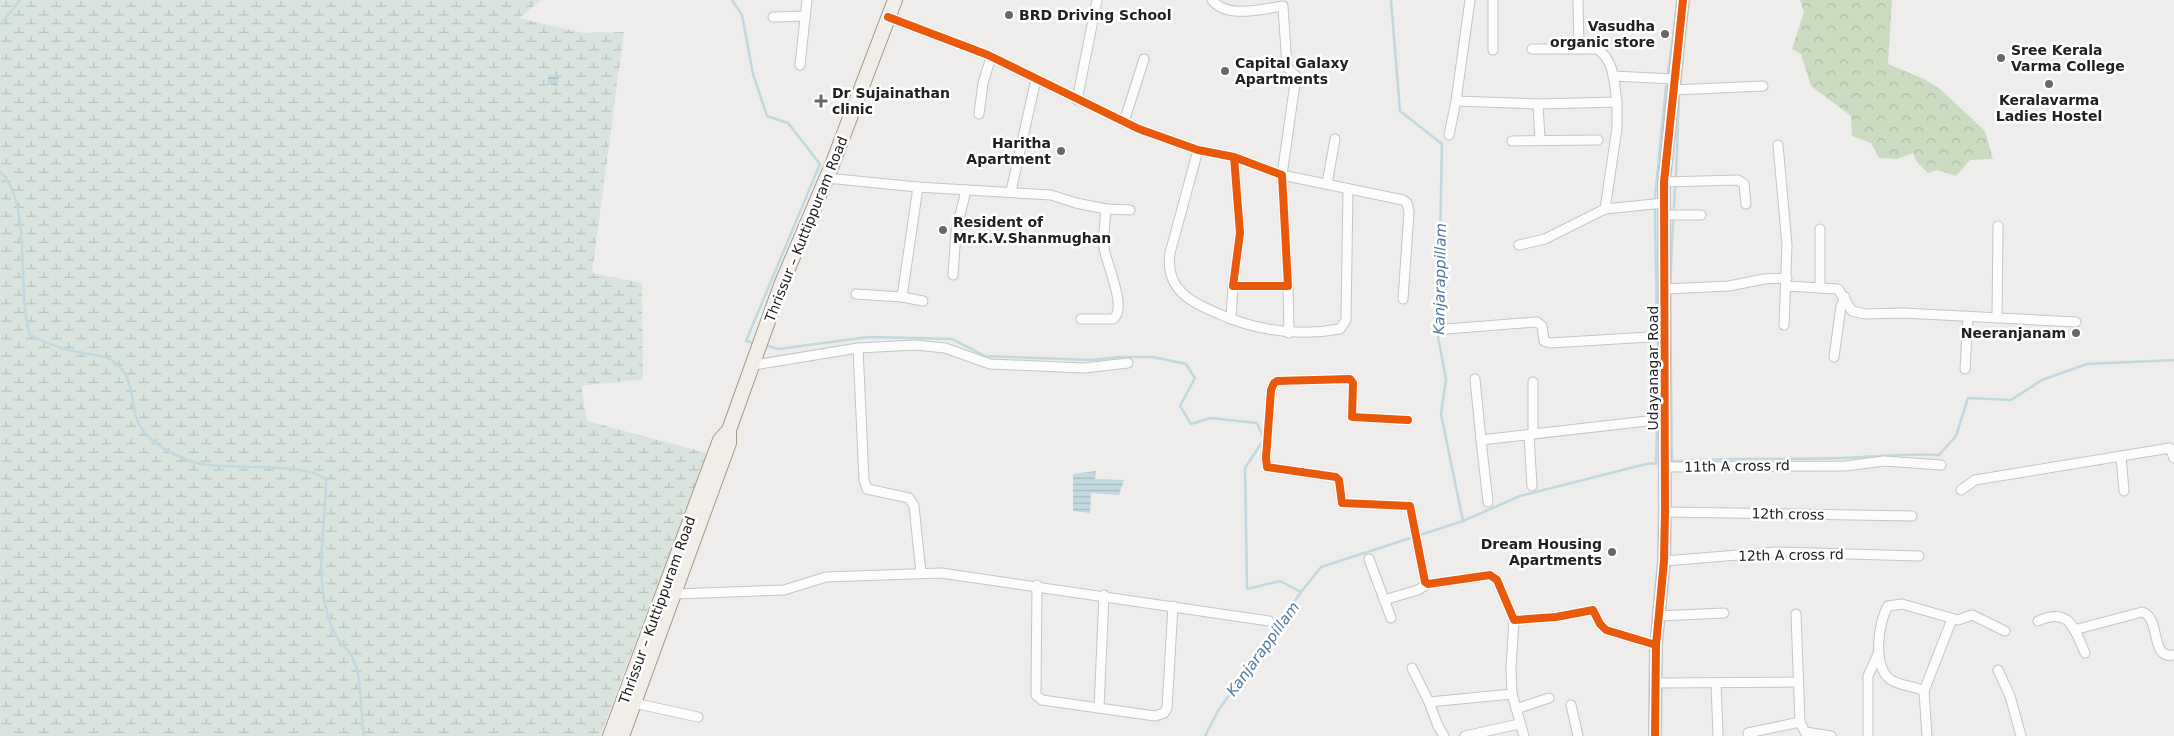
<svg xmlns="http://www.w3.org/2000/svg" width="2174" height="736" font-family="'DejaVu Sans',sans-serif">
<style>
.forest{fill:url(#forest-crowns)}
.wetland{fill:url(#wetland-marsh)}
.water{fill:url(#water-rules)}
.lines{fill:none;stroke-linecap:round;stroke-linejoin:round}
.stream{stroke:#c1d9df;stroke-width:2.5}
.minor-casing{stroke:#c6c5c4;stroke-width:11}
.tertiary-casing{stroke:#c6c5c4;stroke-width:14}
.primary-casing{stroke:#a49a89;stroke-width:16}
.minor{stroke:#fdfcfc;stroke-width:9}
.tertiary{stroke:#fdfcfc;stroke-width:11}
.primary{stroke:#f1ede8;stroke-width:14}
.cycleway-casing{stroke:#fff;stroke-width:11}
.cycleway{stroke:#e8590c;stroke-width:8}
.poi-dot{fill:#696868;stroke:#fff;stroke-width:2}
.labels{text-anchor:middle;stroke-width:5;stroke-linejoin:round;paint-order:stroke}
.poi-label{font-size:14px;font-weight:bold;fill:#212121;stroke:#fff;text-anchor:start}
.street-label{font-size:14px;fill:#212121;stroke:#fff}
.water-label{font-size:15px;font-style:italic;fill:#527aa2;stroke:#fff}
</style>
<defs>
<pattern id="forest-crowns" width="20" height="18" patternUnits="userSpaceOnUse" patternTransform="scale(1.25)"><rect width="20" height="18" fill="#cbdbc2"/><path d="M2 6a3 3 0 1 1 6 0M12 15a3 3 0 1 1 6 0" fill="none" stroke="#aebca6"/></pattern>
<pattern id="wetland-marsh" width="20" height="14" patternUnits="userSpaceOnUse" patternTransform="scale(1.25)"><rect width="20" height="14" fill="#d9e4de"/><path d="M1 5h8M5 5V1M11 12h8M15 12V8" fill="none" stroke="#bac3be"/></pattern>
<pattern id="water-rules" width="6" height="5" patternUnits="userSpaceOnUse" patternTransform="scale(1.25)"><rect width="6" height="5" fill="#c1d9df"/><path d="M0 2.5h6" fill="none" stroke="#a6babf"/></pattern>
</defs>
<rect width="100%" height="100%" fill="#efedeb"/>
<polygon class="forest" points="1800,0 1892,0 1888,64 1924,79 1939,88 1985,131 1993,159 1970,160 1956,176 1937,170 1928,173 1917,162 1913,153 1897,159 1879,158 1871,143 1852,136 1851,116 1811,86 1801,54 1792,49 1804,12"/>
<polygon class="wetland" points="0,0 541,0 519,18 583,33 624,32 592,273 642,283 643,379 581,386 587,421 707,453 600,736 0,736"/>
<g class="water">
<polygon points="549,74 559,77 557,87 547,83"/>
<polygon points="1096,471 1095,479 1124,480 1119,495 1091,493 1090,513 1073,511 1073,474"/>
</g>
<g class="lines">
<g class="stream">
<polyline points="732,0 742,15 753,74 767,116 788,123 820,164 746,341 754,343"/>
<polyline points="0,25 20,0"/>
<polyline points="1668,72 1677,9"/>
<path d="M0,172C33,200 16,294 30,335C44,342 58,348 73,351C83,354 101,354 110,359C139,377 127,404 140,426C151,444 173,455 193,462C224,472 306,460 326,480C326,520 317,559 324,599C327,613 330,627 338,639C342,645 349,650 352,657C363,677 360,713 364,736"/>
<polyline points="1676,175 1679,96"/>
<polyline points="1655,197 1666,86"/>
<polyline points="1674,208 1675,188"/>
<polyline points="1655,210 1657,333"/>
<polyline points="1658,338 1658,413"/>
<polyline points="768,346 778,349 869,337 952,339 985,356 1092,360 1120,357 1153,357 1186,364 1195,378 1180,406 1191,424 1210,418 1257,423 1264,439 1245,468 1247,589 1280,581 1301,592"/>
<path d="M1668,462C1726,457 1785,460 1843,458C1876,457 1906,453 1939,455L1956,436L1968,398L2011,400L2042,380L2087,364L2174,360"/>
<polyline points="1672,462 1670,290 1673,221"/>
<polyline points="1656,463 1657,426"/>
<polyline points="1463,521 1520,496 1646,464 1662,463"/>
<polyline points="1205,736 1218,711 1301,592 1321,567 1463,521 1441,414 1446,379 1438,337 1442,144 1400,111 1391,0"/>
</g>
<g class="minor-casing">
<g id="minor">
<path d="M1212,0C1227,19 1262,9 1283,6L1287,67L1296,76L1282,175L1403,200L1407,203L1409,212L1403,299"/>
<path d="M1470,0L1456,101L1538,104L1617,102C1614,84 1615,60 1597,49H1532"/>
<polyline points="1578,0 1579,49"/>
<polyline points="773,17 805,16"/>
<polyline points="888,17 988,55 1139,129 1198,150 1234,157 1282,175 1288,286 1233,286 1240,233 1234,157"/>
<polyline points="1493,50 1493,0"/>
<polyline points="800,65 807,0"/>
<polyline points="1613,76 1674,79"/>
<polyline points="1673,90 1763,86"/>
<polyline points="1077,100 1097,0"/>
<polyline points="1538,104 1540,139"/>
<polyline points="979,114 983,83 991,57"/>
<polyline points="1124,122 1144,59"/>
<polyline points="1449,135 1456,101"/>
<polyline points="1512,141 1598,140"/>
<polyline points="1778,145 1787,245 1784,325"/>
<path d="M1198,150L1170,253C1164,295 1199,305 1231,319"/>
<path d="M827,178L917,187L1051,195L1076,203L1106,209C1105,222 1103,235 1104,248C1106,263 1128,309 1113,319H1081"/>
<polyline points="1664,182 1738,180 1744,184 1746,204"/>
<polyline points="1327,184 1335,139"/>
<polyline points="1011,191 1036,79"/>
<polyline points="1106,209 1130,210"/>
<polyline points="1605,209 1617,128 1617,102"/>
<polyline points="1664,215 1701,215"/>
<polyline points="1519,245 1545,239 1605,209 1664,203"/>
<polyline points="953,275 956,232 966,190"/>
<path d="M1233,286L1231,319C1267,332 1302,336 1340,329L1346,320L1348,190"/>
<polyline points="1288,286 1289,333"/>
<polyline points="1786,286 1838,289 1852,311 1865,314 1903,313 2076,322"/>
<polyline points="1820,288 1820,229"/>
<polyline points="1665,289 1729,286 1764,279 1787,278"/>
<polyline points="856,294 902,297 918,187"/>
<polyline points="902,297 923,301"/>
<polyline points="1997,318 1998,226"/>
<polyline points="1446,329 1537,322 1542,326 1544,341 1550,343 1666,336"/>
<polyline points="858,348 864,480 867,489 909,498 914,506 921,573"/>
<polyline points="1834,357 1841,306 1845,297"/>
<polyline points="754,365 858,348 915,345 945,348 990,364 1084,368 1128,363"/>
<polyline points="1965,369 1968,316"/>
<polyline points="1475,379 1481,440"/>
<polyline points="1533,382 1533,434"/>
<polyline points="1408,420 1352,417 1353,383 1350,379 1277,381 1274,383 1271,390 1266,458 1267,467 1336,477 1339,480 1342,503 1410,506 1425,582 1428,584 1490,575 1497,580 1514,620 1556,617 1593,610 1600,624 1606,630 1656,645"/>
<polyline points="1529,435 1532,486"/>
<polyline points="2121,456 2124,491"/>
<polyline points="1665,467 1845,466 1884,461 1941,465"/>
<polyline points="1961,490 1975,480 2170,448 2174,458"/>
<polyline points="1488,502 1481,440 1665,419"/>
<polyline points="1665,512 1912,516"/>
<polyline points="1369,559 1391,618"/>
<polyline points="1664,561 1775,552 1919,556"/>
<polyline points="1037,585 1036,689 1036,695 1042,700 1155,716 1164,713 1167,708 1173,606"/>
<polyline points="675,594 784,590 826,577 941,573 1269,621"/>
<polyline points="1384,600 1418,590 1428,584"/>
<polyline points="1796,614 1800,722 1805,732 1831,736"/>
<polyline points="1659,616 1724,613"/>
<path d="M2038,621C2070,607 2074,628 2085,653"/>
<path d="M2074,630L2142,612C2162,618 2149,660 2174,655"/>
<polyline points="1412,668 1429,702 1438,726 1444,736"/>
<polyline points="1998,670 2010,696 2021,736"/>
<polyline points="1656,683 1798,682"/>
<polyline points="1716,683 1718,736"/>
<polyline points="1924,691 1952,619"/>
<polyline points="1512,694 1511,668 1514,620"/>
<polyline points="1429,702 1512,694 1524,736"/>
<polyline points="634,703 698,717"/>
<polyline points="1571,705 1578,736"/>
<polyline points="1099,708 1104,595"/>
<polyline points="1516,709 1549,698"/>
<polyline points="1748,733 1800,722"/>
<polyline points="1465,736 1519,724"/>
<polyline points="1868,736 1868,676 1878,654"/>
<path d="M1927,736L1924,691C1914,686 1901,686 1891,680C1872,667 1878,623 1888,606L1902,604L1958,620L1972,615L2005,631"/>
</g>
</g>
<g class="tertiary-casing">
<polyline id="tertiary" points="1655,736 1656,645 1664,561 1665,512 1664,182 1683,0"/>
</g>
<g class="primary-casing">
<g id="primary">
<polyline points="610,736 720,440 729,430"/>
<polyline points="622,736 729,443 729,430 781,285 832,165 895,0"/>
</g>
</g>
<use href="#minor" class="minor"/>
<use href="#tertiary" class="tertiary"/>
<use href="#primary" class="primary"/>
<g class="cycleway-casing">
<g id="cycleway">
<polyline points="888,17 988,55 1139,129 1198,150 1234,157 1282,175 1288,286 1233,286 1240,233 1234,157"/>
<polyline points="1408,420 1352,417 1353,383 1350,379 1277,381 1274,383 1271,390 1266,458 1267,467 1336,477 1339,480 1342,503 1410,506 1425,582 1428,584 1490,575 1497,580 1514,620 1556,617 1593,610 1600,624 1606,630 1656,645"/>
<polyline points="1655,736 1656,645 1664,561 1665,512 1664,182 1683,0"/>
</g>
</g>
<use href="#cycleway" class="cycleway"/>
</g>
<g class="poi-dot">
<circle cx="1009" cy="15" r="5"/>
<circle cx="1665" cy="34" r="5"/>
<circle cx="2001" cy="58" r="5"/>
<circle cx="1225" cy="71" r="5"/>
<circle cx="2049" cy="84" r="5"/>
<path d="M818.5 93.5h5v5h5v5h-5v5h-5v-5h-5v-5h5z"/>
<circle cx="1061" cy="151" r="5"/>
<circle cx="943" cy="230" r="5"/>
<circle cx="2076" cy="333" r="5"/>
<circle cx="1612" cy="552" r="5"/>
</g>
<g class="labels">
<g class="poi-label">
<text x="1019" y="20">BRD Driving School</text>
<text x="1655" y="31" text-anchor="end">Vasudha<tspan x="1655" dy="16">organic store</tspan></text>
<text x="2011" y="55">Sree Kerala<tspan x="2011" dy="16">Varma College</tspan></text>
<text x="1235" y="68">Capital Galaxy<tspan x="1235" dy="16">Apartments</tspan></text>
<text x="832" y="98">Dr Sujainathan<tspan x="832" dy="16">clinic</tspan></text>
<text x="2049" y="105" text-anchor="middle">Keralavarma<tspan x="2049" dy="16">Ladies Hostel</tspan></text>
<text x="1051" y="148" text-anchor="end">Haritha<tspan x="1051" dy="16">Apartment</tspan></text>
<text x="953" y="227">Resident of<tspan x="953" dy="16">Mr.K.V.Shanmughan</tspan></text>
<text x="2066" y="338" text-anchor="end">Neeranjanam</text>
<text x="1602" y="549" text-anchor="end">Dream Housing<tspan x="1602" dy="16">Apartments</tspan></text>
</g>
<g class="street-label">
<text transform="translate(806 229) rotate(-68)" y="5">Thrissur – Kuttippuram Road</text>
<text transform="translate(1653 368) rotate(-90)" y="5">Udayanagar Road</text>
<text transform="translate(1737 466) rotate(-1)" y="5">11th A cross rd</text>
<text transform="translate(1788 514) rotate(1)" y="5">12th cross</text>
<text transform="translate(1791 555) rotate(-1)" y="5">12th A cross rd</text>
<text transform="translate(657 610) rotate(-70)" y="5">Thrissur – Kuttippuram Road</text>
</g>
<g class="water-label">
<text transform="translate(1440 279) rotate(-89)" y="5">Kanjarappillam</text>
<text transform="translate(1263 649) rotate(-54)" y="5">Kanjarappillam</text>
</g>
</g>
</svg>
